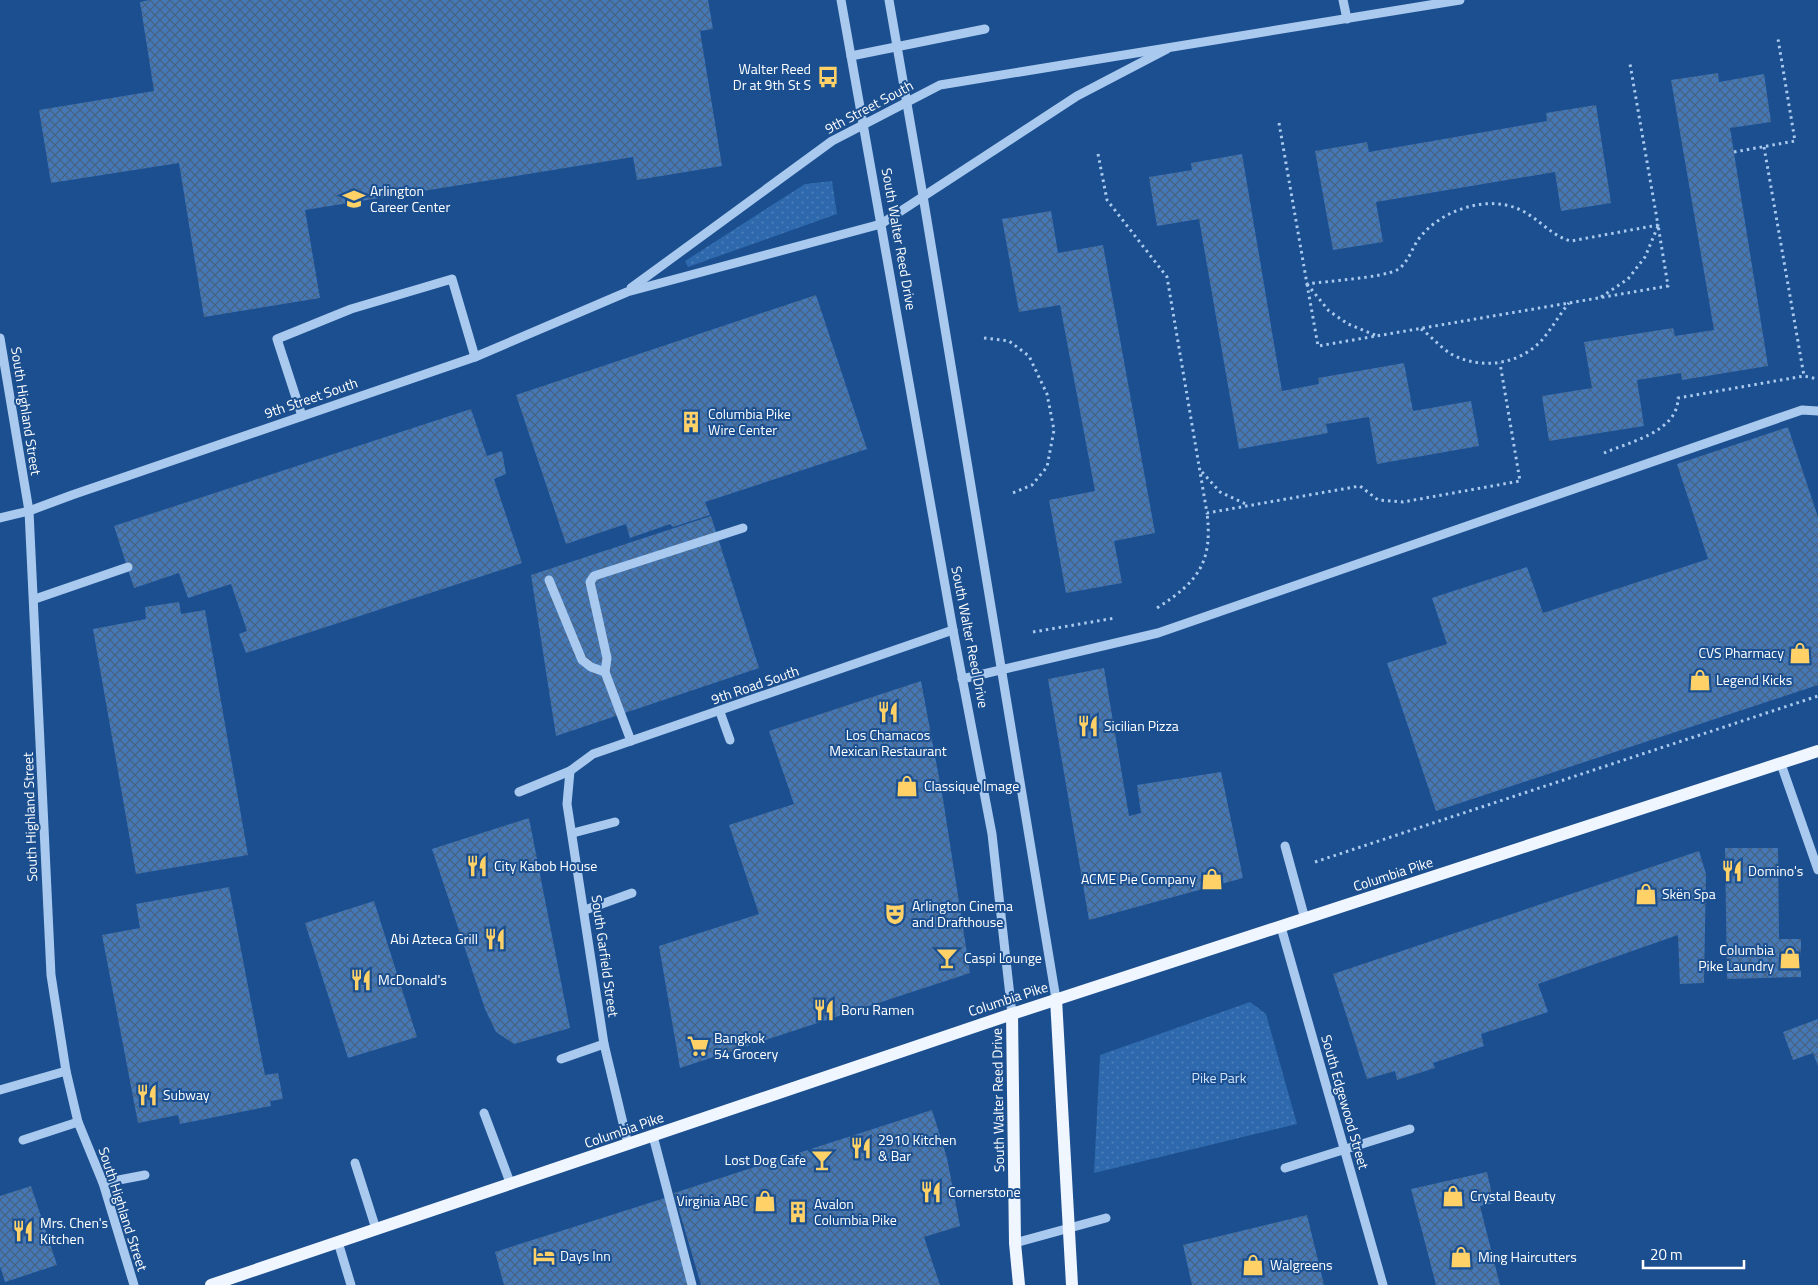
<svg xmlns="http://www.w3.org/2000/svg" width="1818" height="1285" font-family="'Titillium Web',sans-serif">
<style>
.green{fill:url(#green-dots)}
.building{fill:url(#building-cross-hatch)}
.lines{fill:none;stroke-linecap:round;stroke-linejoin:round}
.path{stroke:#a9c9ee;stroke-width:3;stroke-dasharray:2.5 4;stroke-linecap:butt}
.minor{stroke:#a9c9ee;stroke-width:9}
.major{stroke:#f0f6ff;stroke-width:12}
.labels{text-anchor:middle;stroke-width:4;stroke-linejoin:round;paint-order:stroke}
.poi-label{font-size:14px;fill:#fff;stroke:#1b4f8f;text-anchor:start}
.street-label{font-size:14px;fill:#fff;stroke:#1b4f8f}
.park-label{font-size:14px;fill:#cfe3fa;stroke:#1b4f8f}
</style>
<defs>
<pattern id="green-dots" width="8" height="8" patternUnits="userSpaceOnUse" patternTransform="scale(1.25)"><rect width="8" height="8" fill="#2e69ad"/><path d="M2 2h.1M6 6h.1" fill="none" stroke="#4d80b9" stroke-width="1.8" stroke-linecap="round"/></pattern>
<pattern id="building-cross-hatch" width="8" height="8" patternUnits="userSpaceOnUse" patternTransform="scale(1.25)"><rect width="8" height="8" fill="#4478b7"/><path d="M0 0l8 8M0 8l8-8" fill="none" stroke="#486282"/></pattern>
</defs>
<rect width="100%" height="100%" fill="#1b4f8f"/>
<g class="green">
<polygon points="832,181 837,214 688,267 685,261 805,184"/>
<polygon points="1250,1002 1266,1014 1297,1124 1094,1173 1100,1055"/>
</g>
<g class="building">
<polygon points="149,0 708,0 713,29 700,31 722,166 637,180 633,157 305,210 320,298 204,317 179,163 51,183 39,110 154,91 140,2"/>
<polygon points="1718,73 1719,82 1764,74 1771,122 1730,128 1768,366 1682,380 1681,373 1637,380 1644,426 1549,441 1542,396 1592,388 1584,342 1673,328 1675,336 1714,330 1671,80"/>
<polygon points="1596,105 1611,203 1561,211 1555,172 1418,195 1376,202 1383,242 1333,250 1315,151 1367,142 1369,152 1547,121 1546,113"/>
<polygon points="1242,154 1282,391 1319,384 1318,378 1404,363 1413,411 1471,401 1479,446 1377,464 1369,417 1326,424 1328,433 1239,449 1199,219 1157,226 1149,177 1192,170 1191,163"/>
<polygon points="1051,211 1058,253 1103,245 1155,533 1114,541 1122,583 1066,593 1049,500 1095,491 1060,305 1019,312 1002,219"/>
<polygon points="816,295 867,449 705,502 710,515 673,527 670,524 630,538 626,524 566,544 516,395"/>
<polygon points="471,409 487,456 502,451 506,474 494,479 522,563 246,653 239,634 247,631 231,584 188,598 179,573 134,588 114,526"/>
<polygon points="1788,427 1818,517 1818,685 1436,811 1387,663 1447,644 1432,598 1527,567 1543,613 1708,559 1677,464"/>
<polygon points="711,516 759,668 556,736 531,575"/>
<polygon points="179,602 181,614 205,610 248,855 136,874 93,629 146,619 145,607"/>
<polygon points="1104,668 1129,816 1141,813 1137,785 1221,772 1243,878 1089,920 1048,679"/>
<polygon points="921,681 943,799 970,973 680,1068 659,946 759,914 729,825 794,804 769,731"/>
<polygon points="529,818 570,1028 514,1044 496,1032 485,1009 432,849"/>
<polygon points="1725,848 1778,848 1779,939 1801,939 1801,977 1727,979"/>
<polygon points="1699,851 1706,874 1704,983 1680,984 1678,935 1538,984 1548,1012 1481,1034 1484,1046 1433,1063 1435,1068 1397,1080 1395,1071 1367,1079 1333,974"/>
<polygon points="229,887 265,1075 278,1073 283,1099 270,1101 271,1106 180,1124 178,1115 138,1123 102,935 140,928 136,904"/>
<polygon points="374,901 417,1037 348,1058 305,923"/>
<polygon points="1818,1019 1818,1066 1813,1053 1793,1060 1783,1032"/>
<polygon points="932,1110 947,1158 960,1226 924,1237 940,1285 701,1285 674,1193"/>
<polygon points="1487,1172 1494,1203 1480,1206 1500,1285 1436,1285 1411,1189"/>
<polygon points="31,1186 57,1265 5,1282 0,1266 0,1196"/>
<polygon points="665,1198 688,1285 504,1285 495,1252"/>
<polygon points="1307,1215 1324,1285 1192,1285 1183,1245"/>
</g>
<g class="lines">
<g class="path">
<path d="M1279,123L1307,284C1328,281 1380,278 1397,270C1409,263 1412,246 1421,236C1440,213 1476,199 1506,205C1535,211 1547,235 1571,241L1658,225L1630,64"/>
<polyline points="1764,147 1804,376 1818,379"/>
<polyline points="1734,152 1795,141 1778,39"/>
<polyline points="1098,154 1107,200 1167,277 1207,513 1360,486 1378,500 1403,502 1520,481 1500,363"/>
<polyline points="1307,284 1318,346 1668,286 1658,225"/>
<polyline points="1307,284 1329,311 1348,324 1375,335"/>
<polyline points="1601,297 1628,279 1645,257 1658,226"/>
<path d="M1421,329C1431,336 1441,348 1451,354C1481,370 1518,365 1541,341C1551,330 1559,315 1569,303"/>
<polyline points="984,338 1009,341 1029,356 1047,394 1054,430 1047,467 1032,485 1010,494"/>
<path d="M1604,453C1629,442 1678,432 1678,398L1804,376"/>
<polyline points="1202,472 1220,492 1248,505"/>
<path d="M1157,608C1198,582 1213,562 1207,513"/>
<polyline points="1033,632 1115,618"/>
<polyline points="1315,862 1818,696"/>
</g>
<g class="minor">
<polyline points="841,0 953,630 992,834 1012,1014"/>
<polyline points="889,0 923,196 1056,999"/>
<polyline points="1343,0 1347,19"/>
<polyline points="851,56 985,29"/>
<polyline points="631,288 832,141 940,85 1460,0"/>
<polyline points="0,338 29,511 51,975 66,1071 78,1122 103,1183 134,1285"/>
<polyline points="302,416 277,339 351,309 452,279 475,357"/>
<polyline points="0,518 29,511 72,495 475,357 627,292 881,224 1077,96 1167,49"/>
<polyline points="549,580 582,660 591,667 605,672"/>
<polyline points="35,599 128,567"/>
<polyline points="962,679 1158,633 1802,410 1818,411"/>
<polyline points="720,712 730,740"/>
<polyline points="631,741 605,672 607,658 590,582 594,576 743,528"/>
<polyline points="1781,764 1818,870"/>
<polyline points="570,771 567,804 604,1044 628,1144"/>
<polyline points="519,792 570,771 593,754 953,630"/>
<polyline points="573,833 615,822"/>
<polyline points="1285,846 1305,919"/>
<polyline points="585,910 632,893"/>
<polyline points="1281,927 1383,1285"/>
<polyline points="561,1059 604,1044"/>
<polyline points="0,1090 66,1071"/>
<polyline points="484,1113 511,1185"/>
<polyline points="653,1136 692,1285"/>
<polyline points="23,1140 78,1122"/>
<polyline points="355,1163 376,1229"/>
<polyline points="1285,1168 1410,1129"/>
<polyline points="103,1183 145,1175"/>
<polyline points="338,1242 351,1285"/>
<polyline points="1015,1243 1106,1218"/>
</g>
<g class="major">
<polyline points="1056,999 1072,1285"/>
<polyline points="1012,1014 1015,1243 1019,1285"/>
<polyline points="211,1285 1012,1014 1818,751"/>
</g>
</g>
<defs>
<g id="bus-bare" transform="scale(1.725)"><path d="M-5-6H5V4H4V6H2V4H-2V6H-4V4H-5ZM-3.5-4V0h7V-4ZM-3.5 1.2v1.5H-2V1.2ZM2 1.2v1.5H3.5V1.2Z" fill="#ffd166" stroke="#1b4f8f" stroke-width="2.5" paint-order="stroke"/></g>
<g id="school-bare" transform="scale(1.725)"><path d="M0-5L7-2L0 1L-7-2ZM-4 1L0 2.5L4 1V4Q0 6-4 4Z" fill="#ffd166" stroke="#1b4f8f" stroke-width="2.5" paint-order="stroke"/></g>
<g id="building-bare" transform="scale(1.725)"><path d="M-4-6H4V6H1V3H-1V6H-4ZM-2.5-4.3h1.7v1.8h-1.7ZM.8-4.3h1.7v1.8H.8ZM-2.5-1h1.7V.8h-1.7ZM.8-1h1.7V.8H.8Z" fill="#ffd166" stroke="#1b4f8f" stroke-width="2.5" paint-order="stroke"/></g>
<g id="shop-bare" transform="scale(1.725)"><path d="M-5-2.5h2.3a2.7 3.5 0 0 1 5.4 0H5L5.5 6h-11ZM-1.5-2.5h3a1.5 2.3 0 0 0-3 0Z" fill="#ffd166" stroke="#1b4f8f" stroke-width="2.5" paint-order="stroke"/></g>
<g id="restaurant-bare" transform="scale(1.725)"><path d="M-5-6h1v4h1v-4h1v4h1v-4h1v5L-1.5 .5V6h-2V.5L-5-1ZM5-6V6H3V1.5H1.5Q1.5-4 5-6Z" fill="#ffd166" stroke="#1b4f8f" stroke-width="2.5" paint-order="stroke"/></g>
<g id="theatre-bare" transform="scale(1.725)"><path d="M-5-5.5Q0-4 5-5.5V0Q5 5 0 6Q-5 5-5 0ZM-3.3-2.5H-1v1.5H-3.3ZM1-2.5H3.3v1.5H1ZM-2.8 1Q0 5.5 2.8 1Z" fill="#ffd166" stroke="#1b4f8f" stroke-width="2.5" paint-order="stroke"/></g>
<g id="bar-bare" transform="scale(1.725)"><path d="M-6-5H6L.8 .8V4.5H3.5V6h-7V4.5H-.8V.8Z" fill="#ffd166" stroke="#1b4f8f" stroke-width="2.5" paint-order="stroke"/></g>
<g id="supermarket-bare" transform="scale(1.725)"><path d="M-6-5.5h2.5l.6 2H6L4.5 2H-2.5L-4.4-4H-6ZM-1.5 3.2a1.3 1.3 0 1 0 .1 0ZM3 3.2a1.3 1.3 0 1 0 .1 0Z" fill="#ffd166" stroke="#1b4f8f" stroke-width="2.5" paint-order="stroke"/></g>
<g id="hotel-bare" transform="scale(1.725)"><path d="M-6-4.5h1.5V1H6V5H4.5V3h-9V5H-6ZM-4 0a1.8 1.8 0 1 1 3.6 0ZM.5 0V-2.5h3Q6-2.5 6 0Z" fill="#ffd166" stroke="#1b4f8f" stroke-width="2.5" paint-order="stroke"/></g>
</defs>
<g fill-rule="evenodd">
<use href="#bus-bare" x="828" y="77"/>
<use href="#school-bare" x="354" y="199"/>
<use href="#building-bare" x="691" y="422"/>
<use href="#shop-bare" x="1800" y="653"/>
<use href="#shop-bare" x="1700" y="680"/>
<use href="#restaurant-bare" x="888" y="712"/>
<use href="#restaurant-bare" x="1088" y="726"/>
<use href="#shop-bare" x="907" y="786"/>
<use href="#restaurant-bare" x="477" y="866"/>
<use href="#restaurant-bare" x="1732" y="871"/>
<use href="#shop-bare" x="1212" y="879"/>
<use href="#shop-bare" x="1646" y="894"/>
<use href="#theatre-bare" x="895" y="914"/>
<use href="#restaurant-bare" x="495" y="939"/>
<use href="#bar-bare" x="947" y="958"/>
<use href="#shop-bare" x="1790" y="958"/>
<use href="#restaurant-bare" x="361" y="980"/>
<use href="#restaurant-bare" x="824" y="1010"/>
<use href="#supermarket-bare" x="698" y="1046"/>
<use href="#restaurant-bare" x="147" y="1095"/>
<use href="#restaurant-bare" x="861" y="1148"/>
<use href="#bar-bare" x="822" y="1160"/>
<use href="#restaurant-bare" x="931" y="1192"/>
<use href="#shop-bare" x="1453" y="1196"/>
<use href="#shop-bare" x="765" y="1201"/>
<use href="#building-bare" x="798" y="1212"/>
<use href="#restaurant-bare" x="23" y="1231"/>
<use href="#hotel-bare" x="544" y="1256"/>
<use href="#shop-bare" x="1461" y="1257"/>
<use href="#shop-bare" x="1253" y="1265"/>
</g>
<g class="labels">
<g class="poi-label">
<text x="811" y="74" text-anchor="end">Walter Reed<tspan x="811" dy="16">Dr at 9th St S</tspan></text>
<text x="370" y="196">Arlington<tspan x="370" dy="16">Career Center</tspan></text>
<text x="708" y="419">Columbia Pike<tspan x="708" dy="16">Wire Center</tspan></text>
<text x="1784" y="658" text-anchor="end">CVS Pharmacy</text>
<text x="1716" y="685">Legend Kicks</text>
<text x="1104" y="731">Sicilian Pizza</text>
<text x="888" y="740" text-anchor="middle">Los Chamacos<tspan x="888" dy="16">Mexican Restaurant</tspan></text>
<text x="924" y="791">Classique Image</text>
<text x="494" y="871">City Kabob House</text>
<text x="1748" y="876">Domino's</text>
<text x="1196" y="884" text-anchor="end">ACME Pie Company</text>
<text x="1662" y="899">Skën Spa</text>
<text x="912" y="911">Arlington Cinema<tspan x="912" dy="16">and Drafthouse</tspan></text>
<text x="478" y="944" text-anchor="end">Abi Azteca Grill</text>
<text x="1774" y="955" text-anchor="end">Columbia<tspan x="1774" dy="16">Pike Laundry</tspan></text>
<text x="964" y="963">Caspi Lounge</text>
<text x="378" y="985">McDonald's</text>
<text x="841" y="1015">Boru Ramen</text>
<text x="714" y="1043">Bangkok<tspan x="714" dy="16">54 Grocery</tspan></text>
<text x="163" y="1100">Subway</text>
<text x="878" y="1145">2910 Kitchen<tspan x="878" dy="16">&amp; Bar</tspan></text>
<text x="806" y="1165" text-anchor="end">Lost Dog Cafe</text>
<text x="948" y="1197">Cornerstone</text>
<text x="1470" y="1201">Crystal Beauty</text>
<text x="748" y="1206" text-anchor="end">Virginia ABC</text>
<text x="814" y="1209">Avalon<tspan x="814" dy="16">Columbia Pike</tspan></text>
<text x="40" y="1228">Mrs. Chen's<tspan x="40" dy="16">Kitchen</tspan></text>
<text x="560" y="1261">Days Inn</text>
<text x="1478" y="1262">Ming Haircutters</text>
<text x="1270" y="1270">Walgreens</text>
</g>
<g class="street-label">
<text transform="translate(869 107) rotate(-28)" y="5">9th Street South</text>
<text transform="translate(899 239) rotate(80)" y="5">South Walter Reed Drive</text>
<text transform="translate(311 398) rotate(-19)" y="5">9th Street South</text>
<text transform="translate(26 411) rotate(81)" y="5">South Highland Street</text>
<text transform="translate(970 637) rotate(79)" y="5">South Walter Reed Drive</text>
<text transform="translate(755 685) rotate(-19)" y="5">9th Road South</text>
<text transform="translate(30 817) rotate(-92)" y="5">South Highland Street</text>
<text transform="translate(1393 874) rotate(-18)" y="5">Columbia Pike</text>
<text transform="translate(605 956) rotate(82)" y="5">South Garfield Street</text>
<text transform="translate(1008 999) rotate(-18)" y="5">Columbia Pike</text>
<text transform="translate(998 1100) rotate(-91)" y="5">South Walter Reed Drive</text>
<text transform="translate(1345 1102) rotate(74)" y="5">South Edgewood Street</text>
<text transform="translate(624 1130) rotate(-19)" y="5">Columbia Pike</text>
<text transform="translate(123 1209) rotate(72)" y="5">South Highland Street</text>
</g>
<g class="park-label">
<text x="1219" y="1083">Pike Park</text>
</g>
</g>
<path d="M1643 1260v8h101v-8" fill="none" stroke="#ffffff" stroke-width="2.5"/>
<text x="1650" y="1260" font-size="15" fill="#ffffff" stroke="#1b4f8f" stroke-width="4" paint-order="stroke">20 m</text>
</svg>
